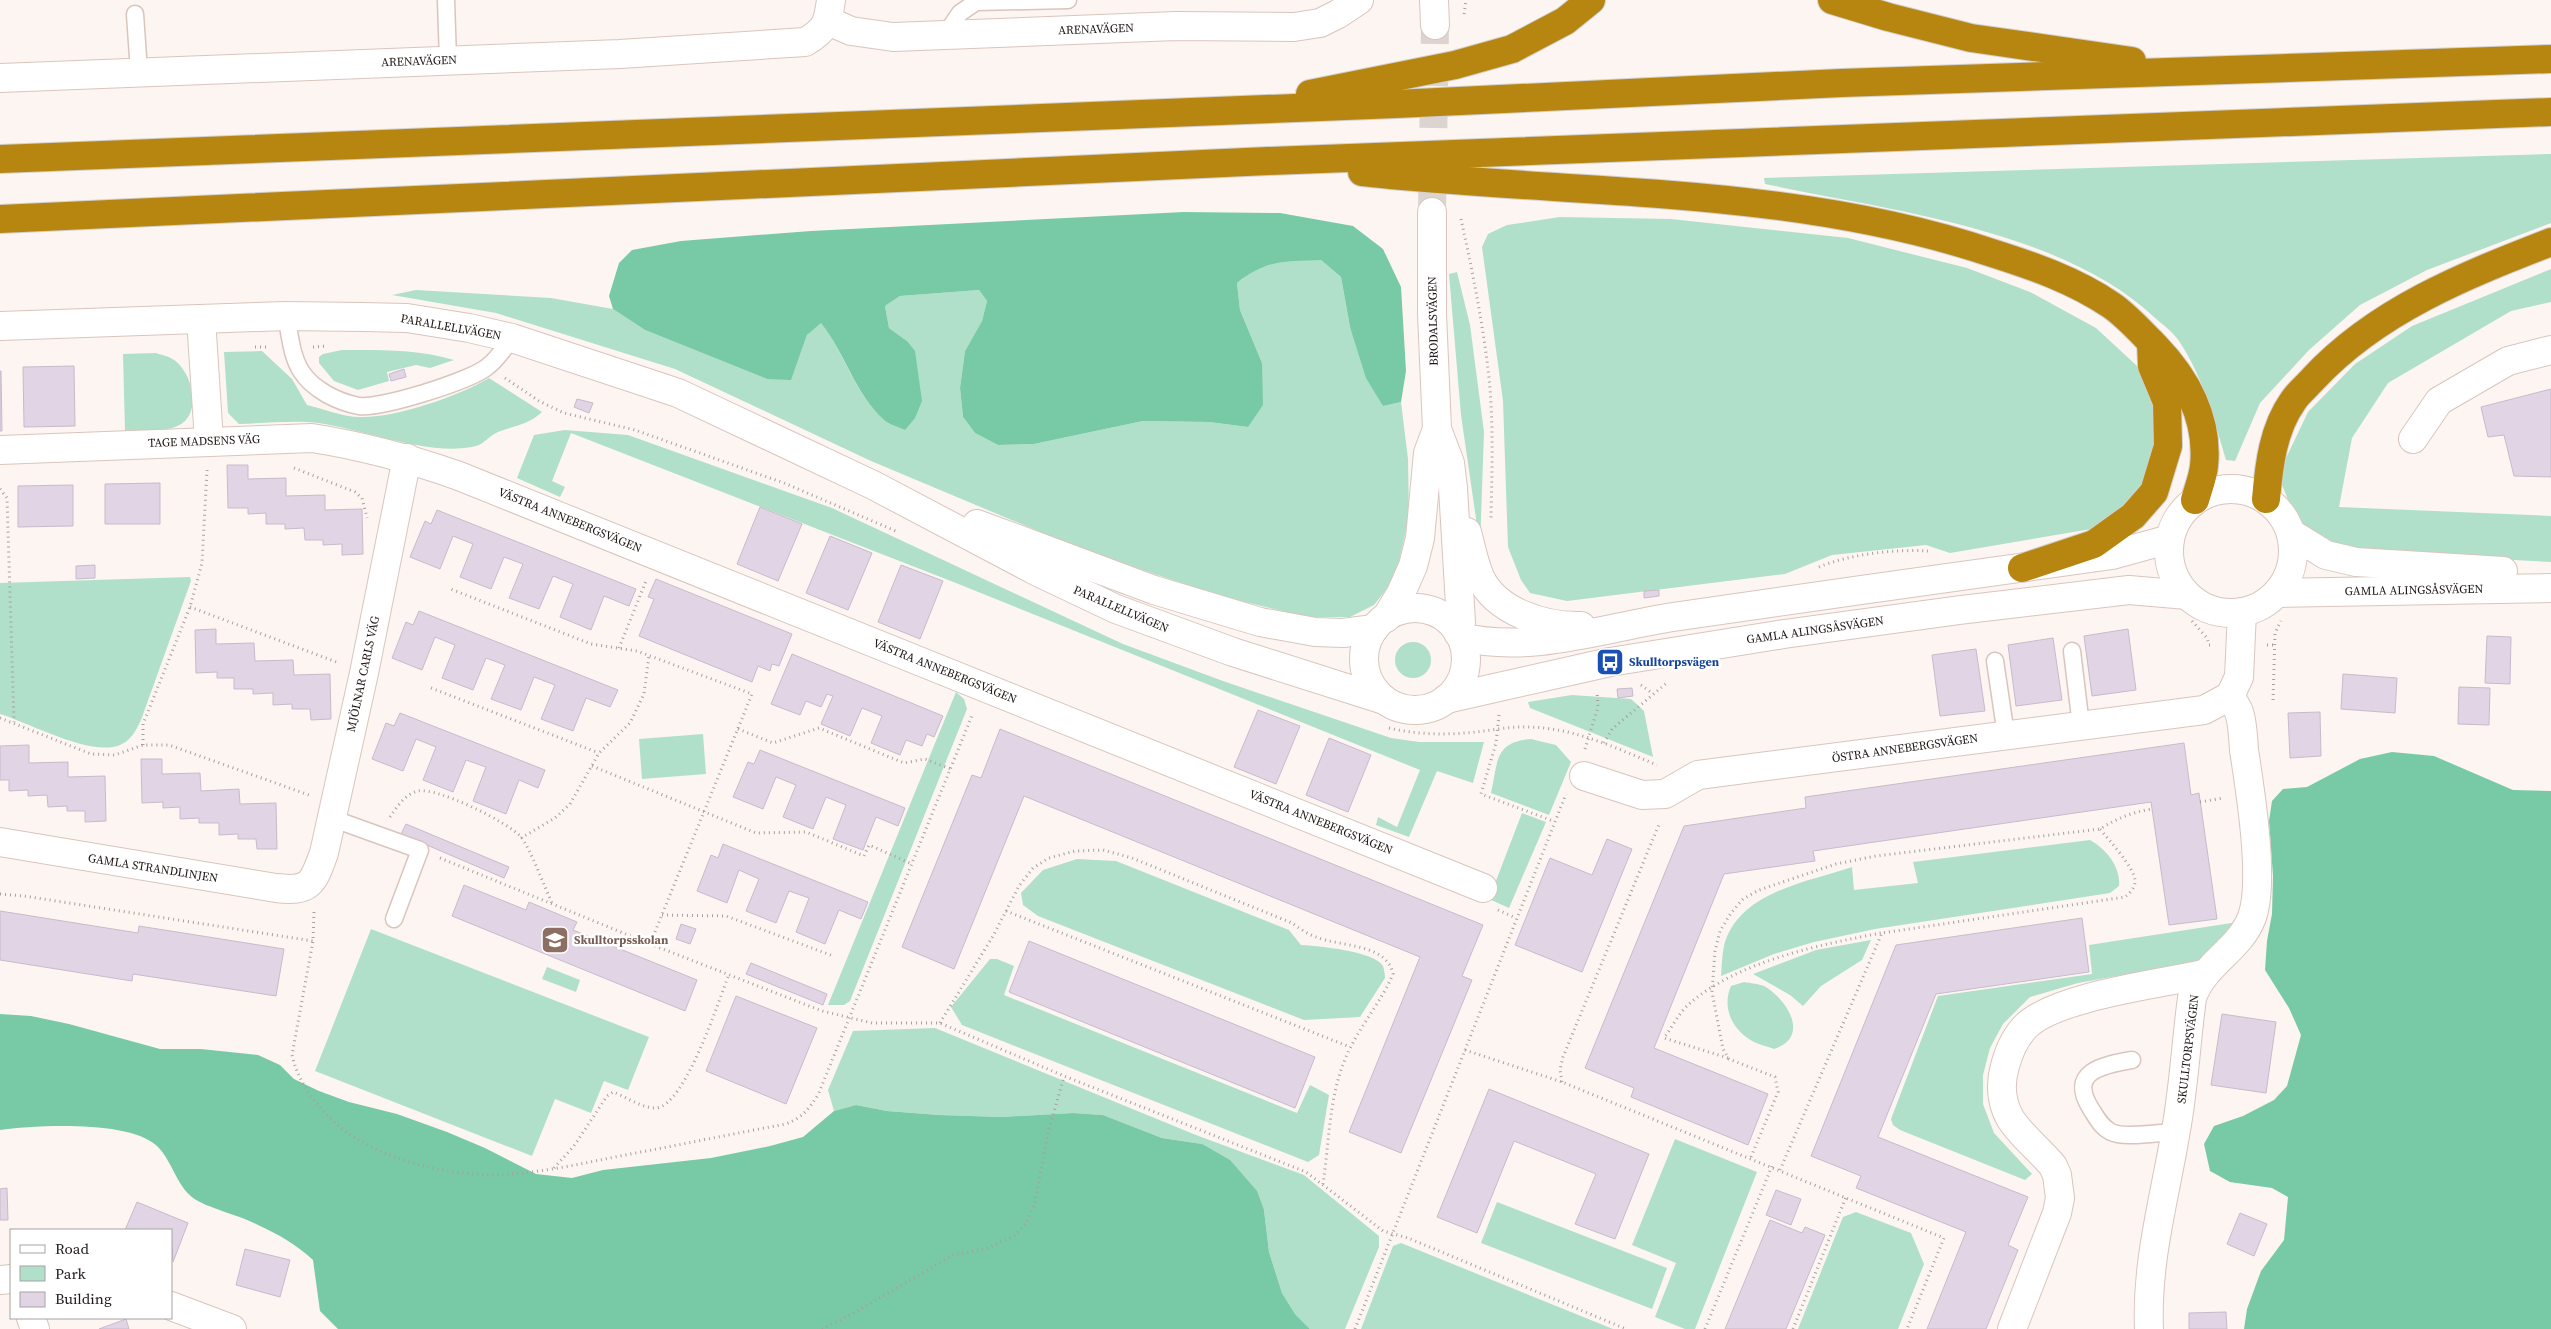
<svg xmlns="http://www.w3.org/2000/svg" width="2551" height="1329" font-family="'Source Serif 4',serif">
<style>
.green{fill:#b0e0c9}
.forest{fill:#77caa5}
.building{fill:#e1d5e5;stroke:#c7bbcb}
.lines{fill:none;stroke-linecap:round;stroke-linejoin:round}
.tertiary-tunnel{stroke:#dcd4d0;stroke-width:28;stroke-dasharray:28 14;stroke-linecap:butt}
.service-casing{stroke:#d9c5bd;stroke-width:19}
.minor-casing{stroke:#d9c5bd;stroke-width:30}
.tertiary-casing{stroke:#d9c5bd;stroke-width:30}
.motorway-casing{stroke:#d2d1d0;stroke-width:30}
.path{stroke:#a8a09d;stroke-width:3;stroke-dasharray:1 4;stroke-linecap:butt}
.service{stroke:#fff;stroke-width:16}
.minor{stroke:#fff;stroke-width:28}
.tertiary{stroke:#fff;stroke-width:28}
.motorway{stroke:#b78610;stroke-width:28}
.labels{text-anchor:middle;stroke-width:5;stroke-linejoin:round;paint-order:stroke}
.street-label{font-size:12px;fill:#1f1816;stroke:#fff}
.transit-label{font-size:12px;font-weight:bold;fill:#164399;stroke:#fff;text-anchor:start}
.education-label{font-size:12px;font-weight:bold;fill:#785e54;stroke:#fff;text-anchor:start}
</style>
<rect width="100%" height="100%" fill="#fdf5f1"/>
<g class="green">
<path d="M2551,154V223L2427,270L2360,305L2309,350L2260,403L2235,461L2226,460C2214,419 2203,377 2179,341C2173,332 2162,324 2154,317C2060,229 1887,210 1765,184L1764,178Z"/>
<polygon points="1560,217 1671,219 1848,238 1967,268 2030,292 2096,328 2150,378 2159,424 2155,469 2138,492 2118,513 2091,529 1950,553 1926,545 1832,555 1785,574 1567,601 1530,593 1521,580 1508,547 1503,401 1482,247 1488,234 1507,225"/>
<path d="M1289,260H1321L1341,277L1350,327L1383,406L1401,402L1408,459L1409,518L1395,578L1374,605L1350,617H1307L1220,596L1083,550L871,461L675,369L496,313L392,295L416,290L551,298L613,309L645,330L767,379H791L807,335L821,322C844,353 855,394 884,420C889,425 899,427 905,430L907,341L889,328L885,306L900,296L979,290L987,301L982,321L965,351L960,388L963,417L975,433L998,445L1034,444L1143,421L1209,422L1248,427L1262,363L1240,310L1237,283L1255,269Z"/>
<polygon points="2551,269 2551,302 2511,311 2388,383 2352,438 2339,507 2551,516 2551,562 2365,552 2333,546 2304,526 2291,507 2282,485 2285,460 2308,412 2355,364 2412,326"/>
<polygon points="1457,272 1470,325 1484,432 1480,546 1461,415 1449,274"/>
<path d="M342,350C379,350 418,349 454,360L430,368L416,365L387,372L389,381L358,390L334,381L319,363V357L323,354Z"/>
<path d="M262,351L292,379L307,405C324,409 343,417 360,417C396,418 459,396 489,378L542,412C528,425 516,425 498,432C490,435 484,444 476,446C427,458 359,426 308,422C285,421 262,423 239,424L228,413L224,352Z"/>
<path d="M156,353C161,355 169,356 174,360C190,371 201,405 185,421C172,434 142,430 125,431L123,354Z"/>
<polygon points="565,430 628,435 832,508 1123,644 1223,681 1391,738 1419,742 1484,742 1473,783 1437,771 1409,837 1376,825 1378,817 1397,827 1420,770 956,583 571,433 552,481 565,487 560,497 517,478 534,435"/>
<path d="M190,577L191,581L141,720C136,730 132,739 122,744C94,759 30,723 0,714V583Z"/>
<circle cx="1413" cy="660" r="18"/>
<polygon points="956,692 964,699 967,709 850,1001 844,1005 828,1005"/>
<polygon points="1572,695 1631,699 1644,711 1653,757 1530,708 1528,702"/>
<polygon points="703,734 706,774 642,779 639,739"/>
<path d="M1531,739L1556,745L1571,762L1549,815L1491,793C1498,762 1494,742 1531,739Z"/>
<polygon points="1522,813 1546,822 1509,908 1489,899"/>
<path d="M2090,840C2106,849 2121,867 2119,886L2110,893L1875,929L1814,942L1774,954L1721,976C1722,965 1722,952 1725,942C1742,891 1808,882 1852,867L1854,890L1918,883L1913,862Z"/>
<path d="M1077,859L1116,861L1289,930L1301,945C1318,946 1374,951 1383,966C1384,969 1385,974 1385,978L1360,1017L1304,1020L1038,916L1023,905L1021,893L1043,870Z"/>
<polygon points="2238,922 2205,960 2078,983 2030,997 2003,1024 1990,1048 1983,1075 1983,1104 1994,1133 2032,1174 2025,1180 1900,1130 1893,1125 1891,1119 1938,996 2092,974 2089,945"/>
<polygon points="371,929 649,1037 628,1090 604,1081 591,1113 555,1099 532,1156 315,1071"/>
<polygon points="1871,940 1862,960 1821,986 1803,1006 1790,995 1753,974 1816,950"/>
<polygon points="990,959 997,959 1014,966 1004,995 1297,1113 1310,1085 1329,1095 1319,1155 1308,1162 962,1025 951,1007"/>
<polygon points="547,967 580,980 576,992 542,979"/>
<path d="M1744,982C1750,983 1759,984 1764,986C1787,999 1811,1037 1774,1049C1766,1046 1753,1043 1746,1037C1729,1024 1723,1004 1731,986Z"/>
<polygon points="935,1028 1196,1135 1304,1175 1379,1236 1379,1247 1345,1329 1310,1329 1295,1314 1282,1293 1269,1252 1264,1210 1202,1144 1162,1138 1103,1115 1073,1113 1002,1117 939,1115 887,1111 856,1105 834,1111 828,1090 853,1031"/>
<polygon points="1675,1139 1757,1172 1695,1329 1685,1329 1655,1317 1676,1263 1632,1245"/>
<polygon points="1497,1202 1667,1268 1652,1309 1481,1243"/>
<polygon points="1856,1212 1911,1233 1924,1264 1898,1329 1798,1329 1843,1217"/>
<polygon points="1401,1243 1613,1329 1361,1329 1393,1246"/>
</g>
<g class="forest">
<path d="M1184,212L1280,213L1353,226L1383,249L1401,287L1406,371L1401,402L1383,406L1366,378L1350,327L1341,277L1321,260C1287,261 1265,260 1237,283L1240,310L1262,363L1263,405L1248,427L1209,422L1143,421L1034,444L998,445L975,433L963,417L960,388L965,351L982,321L987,301L979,290L900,296L885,306L889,328L907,341L915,351L922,401L915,418L905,430C899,427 889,425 884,420C855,394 845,353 821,323L807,335L791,380L767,379L645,330L613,309L609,296L619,263L632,250L681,241L811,231Z"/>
<polygon points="2392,752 2434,756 2513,790 2551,791 2551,1329 2244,1329 2247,1309 2261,1271 2284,1240 2288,1197 2272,1188 2230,1182 2210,1171 2204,1144 2214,1126 2243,1116 2274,1100 2287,1086 2301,1035 2289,1008 2265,970 2267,941 2272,914 2273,876 2269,821 2272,801 2283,789 2307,787 2360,759"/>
<path d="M0,1014L31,1016L69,1024L160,1049H201L258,1055L280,1065L294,1079L319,1091L349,1102L397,1114L447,1132L485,1148L536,1174L572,1178L603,1170L711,1158L770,1146L803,1137L834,1111L856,1105L887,1111L939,1115L1002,1117L1073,1113L1103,1115L1162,1138L1202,1144L1230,1160L1257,1191L1264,1210L1269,1252L1282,1293L1295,1314L1310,1329H338L320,1311L313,1260C297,1245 278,1234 258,1225C239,1215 217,1211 198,1201C177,1190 173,1161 157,1146C130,1120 36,1125 0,1130Z"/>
</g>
<g class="building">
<polygon points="74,366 75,426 24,427 23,367"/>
<polygon points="404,369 406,377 391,381 389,374"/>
<polygon points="0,371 1,371 2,431 0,431"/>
<polygon points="2551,389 2551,477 2514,476 2504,435 2488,437 2481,407"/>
<polygon points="577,399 593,403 589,413 574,407"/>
<polygon points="227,465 248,465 248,479 286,478 286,496 325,495 325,510 362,509 363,554 342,555 342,544 323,545 323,540 305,540 304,528 285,529 285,524 266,524 266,513 248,514 248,508 228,508"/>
<polygon points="160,483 160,524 105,524 105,484"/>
<polygon points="73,485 73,526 18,527 18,486"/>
<polygon points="760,507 802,524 778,581 737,564"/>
<polygon points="437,510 636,589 629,606 604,596 591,630 560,617 573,584 553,576 539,609 509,598 523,564 504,557 491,589 460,577 473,544 453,536 440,569 410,557 425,521 431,524"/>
<polygon points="830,536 872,553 848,610 806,593"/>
<polygon points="95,565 95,578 76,579 76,566"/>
<polygon points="901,565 943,581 920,639 878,622"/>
<polygon points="656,579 792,634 779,666 772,664 770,671 758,666 752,682 639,636 654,599 648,597"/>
<polygon points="1659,590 1659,596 1644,598 1644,591"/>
<polygon points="419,611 618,690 610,707 586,698 573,731 541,719 555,685 534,677 521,710 491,699 505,665 486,658 473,690 442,678 455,645 435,637 422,670 392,658 406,622 413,625"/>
<polygon points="216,629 216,644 254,643 255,661 293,660 294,675 330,674 331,719 311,720 310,709 292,709 292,704 273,705 273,693 253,694 253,689 234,689 234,678 217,678 217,672 196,673 195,630"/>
<polygon points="2128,629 2136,690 2092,696 2084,636"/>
<polygon points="2487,636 2511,637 2510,684 2485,683"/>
<polygon points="2053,638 2062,700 2016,706 2008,645"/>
<polygon points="1976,649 1985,711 1940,716 1932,655"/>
<polygon points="792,654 943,716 934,737 927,734 922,746 906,740 900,755 871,743 882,716 862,708 850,736 821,724 833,696 827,694 821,707 806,701 800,715 771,704"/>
<polygon points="2343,674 2397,678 2395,713 2341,709"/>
<polygon points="2459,687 2490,688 2489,725 2458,724"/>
<polygon points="1632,688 1633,696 1618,698 1617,689"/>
<polygon points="1258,710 1300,726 1276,784 1234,767"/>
<polygon points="2320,712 2321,756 2290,758 2288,713"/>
<polygon points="400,713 545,770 538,788 519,780 506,814 473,801 486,767 466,760 453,792 423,780 436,747 416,739 403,771 372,759 386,723 394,726"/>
<polygon points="1000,729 1483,925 1462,976 1472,980 1401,1153 1349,1132 1420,957 1024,796 954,969 902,947 972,775 981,778"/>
<polygon points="1329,738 1371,755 1348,812 1306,795"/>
<polygon points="2184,743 2191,795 2199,793 2217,919 2169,925 2151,802 1813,851 1815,861 1724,874 1654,1048 1768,1094 1748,1145 1631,1097 1634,1088 1585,1068 1684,826 1806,808 1805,797"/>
<polygon points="29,745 29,763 68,762 68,777 105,776 106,821 85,822 85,811 67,811 67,806 48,807 47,795 28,796 28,790 9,791 9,780 0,780 0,746"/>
<polygon points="760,750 905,808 898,826 876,817 863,850 833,839 846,805 826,797 813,829 783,817 796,785 776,777 763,809 733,797 748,762 754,764"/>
<polygon points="141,759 162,759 162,774 200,773 201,791 239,789 240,804 276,803 277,849 257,849 256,839 238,839 238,834 219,835 219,823 199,823 199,818 180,819 180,807 163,808 163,802 142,803"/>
<polygon points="406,824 509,867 504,878 401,834"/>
<polygon points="1607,839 1632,849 1582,972 1515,945 1550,858 1592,875"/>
<polygon points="723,844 868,902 861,919 839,910 825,944 796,932 809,898 789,891 776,923 746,911 759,879 739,870 727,903 697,891 711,855 718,858"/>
<polygon points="464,885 526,910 529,902 577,922 573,930 697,980 685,1011 452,916"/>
<polygon points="0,911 138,933 139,926 284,949 276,996 133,974 132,981 0,960"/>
<polygon points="2082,918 2089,972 1936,994 1878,1137 2028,1197 2008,1245 2018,1250 1986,1329 1927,1329 1966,1232 1856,1188 1861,1176 1811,1156 1896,945"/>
<polygon points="681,924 696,929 690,944 676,939"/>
<polygon points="1029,941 1315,1057 1295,1108 1009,992"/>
<polygon points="751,963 827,994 823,1005 746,974"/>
<polygon points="736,996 817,1028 786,1104 706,1071"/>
<polygon points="2222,1014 2276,1022 2266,1093 2211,1085"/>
<polygon points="1489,1089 1649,1154 1615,1239 1575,1224 1596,1174 1514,1141 1477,1233 1437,1217"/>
<polygon points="7,1188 8,1220 0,1220 0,1189"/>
<polygon points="1776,1190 1801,1199 1791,1225 1766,1215"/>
<polygon points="137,1202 188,1223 173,1262 171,1230 125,1230"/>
<polygon points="2240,1213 2267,1224 2254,1256 2227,1244"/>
<polygon points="1770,1220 1802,1233 1805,1227 1825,1235 1786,1329 1725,1329"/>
<polygon points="245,1249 290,1260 280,1297 236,1285"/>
<polygon points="2226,1312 2227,1329 2189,1329 2189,1313"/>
<polygon points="126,1319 129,1329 99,1329"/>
</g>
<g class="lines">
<polyline class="tertiary-tunnel" points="1432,212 1435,25"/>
<g class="service-casing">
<g id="service">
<polyline points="446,0 448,60"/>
<polyline points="135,14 139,72"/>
<polyline points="945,35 960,13 976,2 1068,0"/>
<path d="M286,316C290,334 291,355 301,371C313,390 338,402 359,406C380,409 470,381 487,367C497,360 505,347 512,338"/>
<polyline points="2072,651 2081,726"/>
<polyline points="1995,661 2006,735"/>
<polyline points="331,818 420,850 394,919"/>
<path d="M2132,1060C2104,1065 2067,1071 2091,1109C2097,1118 2101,1127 2111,1132C2124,1139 2161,1132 2176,1132"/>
</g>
</g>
<g class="minor-casing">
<g id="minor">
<polyline points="828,21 851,31 893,37 1176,26 1294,27 1320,23 1338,14 1359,0"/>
<path d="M0,78L620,54L805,42C826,30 828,23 831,0"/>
<polyline points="201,319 209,441"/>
<polyline points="2413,439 2439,401 2508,361 2551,350"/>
<path d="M0,450L312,438C363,446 411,459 459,476L1483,888"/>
<polyline points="1584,776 1642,795 1665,794 1698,775 2204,710 2230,696"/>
<path d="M0,842L276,888C311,892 313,883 324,853L364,673L407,458"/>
<polyline points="0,1280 11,1279"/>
<polyline points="171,1306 232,1329"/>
<polyline points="31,1318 35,1329"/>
<path d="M2012,1329L2057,1213L2060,1198L2057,1175L2053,1166C2040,1150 2021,1136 2010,1118C2001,1102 2000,1083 2005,1066C2009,1051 2015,1037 2026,1026C2057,996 2160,984 2204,974"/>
<path d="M2149,1329C2146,1261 2165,1197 2176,1130C2184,1086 2186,1042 2192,998C2203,964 2240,950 2252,917C2265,881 2250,789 2244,750C2243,738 2243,724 2239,712C2237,707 2233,701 2230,696L2239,677L2242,612"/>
</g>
</g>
<g class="tertiary-casing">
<g id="tertiary">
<polyline points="1434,0 1435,25"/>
<polyline points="1432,212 1432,314 1437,429 1450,463 1453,488 1461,622 1458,633"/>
<polyline points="0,326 286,316 362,317 407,318 469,328 512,338 678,393 873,485 1036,571 1116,609 1233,652 1384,700"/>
<circle cx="2231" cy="551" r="62"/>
<polyline points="977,524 1154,590 1260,622 1315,632 1343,633 1374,629"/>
<path d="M1467,532C1471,547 1474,563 1480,577C1496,612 1545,627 1581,626"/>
<polyline points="2292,534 2326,555 2356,562 2503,571"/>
<polyline points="2278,593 2551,588"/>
<circle cx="1415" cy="659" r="51"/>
<polyline points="1386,618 1401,593 1413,566 1420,538 1428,453 1437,429"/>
<path d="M1461,637C1532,654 1603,628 1673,617C1819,595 1966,576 2112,555L2170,539"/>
<polyline points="1446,699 1610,662 1784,634 1960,610 2129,590 2187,595"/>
</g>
</g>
<g class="motorway-casing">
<g id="motorway">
<polyline points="1832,0 1888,17 1971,38 2132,61"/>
<polyline points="1310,94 1455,65 1512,49 1565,21 1591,0"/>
<polyline points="0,159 1396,104 1841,83 2551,59"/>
<path d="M1362,172C1572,195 1789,185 1992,253C2033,266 2074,280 2111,305C2126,315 2141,332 2155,346C2186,378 2209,419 2204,466C2203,477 2198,489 2195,500"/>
<polyline points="0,219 1268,161 2551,112"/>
<path d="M2266,499C2269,465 2273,429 2293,401C2298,393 2307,386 2313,379C2377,310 2466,275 2551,242"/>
<polyline points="2022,568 2094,544 2133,516 2154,492 2168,446 2167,402 2152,366 2151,342"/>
</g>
</g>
<g class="path">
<polyline points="1464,14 1466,0"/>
<path d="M1461,219C1472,269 1482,319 1488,369C1494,419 1492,469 1491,518"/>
<polyline points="255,347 269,347"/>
<polyline points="313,347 327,346"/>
<polyline points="505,378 539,401 564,413 635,430 784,483 898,532"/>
<polyline points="294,468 355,492 362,498 367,518"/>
<polyline points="0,489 7,498 14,722"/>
<path d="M1819,567C1851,554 1893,549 1928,551"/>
<polyline points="190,607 339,663"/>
<polyline points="2192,621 2207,638 2209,645 2213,645"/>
<polyline points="2267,645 2274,645"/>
<polyline points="619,648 646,581"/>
<polyline points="1641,685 1652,693"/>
<polyline points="431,688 599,753"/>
<polyline points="2273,700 2275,633 2281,621"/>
<polyline points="1499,715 1496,743 1481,794 1553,821"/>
<polyline points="0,718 91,754 115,755 143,745 169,745 309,795"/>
<path d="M1389,728C1414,734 1439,735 1465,733C1484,732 1503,727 1522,727C1570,726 1614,747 1657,765"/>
<polyline points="738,729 773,743 819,728 904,763 925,759 951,769"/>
<polyline points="1604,743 1612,729 1668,682"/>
<polyline points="143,745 143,724 190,607 202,563 207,470"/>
<polyline points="1585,749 1598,707 1597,692"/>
<polyline points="592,766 756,833 806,832 864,856 869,845 912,864"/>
<polyline points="2200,802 2223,798"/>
<path d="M390,817C397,807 405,794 418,791C437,787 508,822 521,837C530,848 545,888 552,903"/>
<polyline points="521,838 555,818 570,804 599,753 630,723 644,694 649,655"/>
<polyline points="440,858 650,944 752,694 637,651 591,644 448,588"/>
<polyline points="0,894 24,896 313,941"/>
<polyline points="1498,910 1516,918"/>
<polyline points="1006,911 1350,1047"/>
<path d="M314,912L313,941L292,1055C298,1081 312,1099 330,1118C371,1159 453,1179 510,1174C554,1171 597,1160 641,1152C689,1143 737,1133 786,1124C803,1117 808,1110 818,1095L973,713"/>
<polyline points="662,915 726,916 833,956"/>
<polyline points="650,944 822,1011 872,1023 940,1023 1064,1076 1306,1172 1383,1231 1408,1238 1626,1329"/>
<path d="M940,1023L993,936L1019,886L1033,868L1049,858L1075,851L1103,850L1132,858L1292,923C1299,928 1307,934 1316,937C1340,947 1387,943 1393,974C1380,1005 1356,1030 1344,1062C1329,1099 1329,1144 1323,1184"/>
<polyline points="1465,1050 1562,1082 1944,1238 1907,1329"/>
<path d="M1728,1058L1664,1038C1672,1027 1679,1013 1689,1004C1738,961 1819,945 1881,933"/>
<polyline points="1562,1082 1560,1070 1563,1057 1660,822"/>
<path d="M1751,1157L1778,1092L1775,1077L1729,1059L1723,1049L1712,992L1715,951L1720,931L1731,913L1743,899L1759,890L1836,864L1876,856L2100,829C2116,819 2132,812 2152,809"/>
<path d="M554,1168L574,1146L607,1096L613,1092C627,1097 641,1108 656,1108C685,1106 719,1000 729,974"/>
<path d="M1780,1170L1882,933L2125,897C2130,893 2135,888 2135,881C2135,868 2108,839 2100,829"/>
<polyline points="822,1329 854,1313 953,1255 988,1248 1014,1236 1026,1224 1035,1202 1048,1132 1064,1077"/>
<polyline points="1355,1329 1566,794"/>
<polyline points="1705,1329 1772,1166"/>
<polyline points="1793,1329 1846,1197"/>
</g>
<use href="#service" class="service"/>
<use href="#minor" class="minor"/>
<use href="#tertiary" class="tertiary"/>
<use href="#motorway" class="motorway"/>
</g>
<defs>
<g id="bus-square" transform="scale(1.4375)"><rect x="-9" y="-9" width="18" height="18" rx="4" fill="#1a4fb4" stroke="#fff"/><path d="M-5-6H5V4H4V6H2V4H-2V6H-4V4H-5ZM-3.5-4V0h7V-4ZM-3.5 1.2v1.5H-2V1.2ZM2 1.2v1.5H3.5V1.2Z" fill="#fff"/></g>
<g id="school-square" transform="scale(1.4375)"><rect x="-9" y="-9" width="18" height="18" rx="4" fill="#8d6e63" stroke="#fff"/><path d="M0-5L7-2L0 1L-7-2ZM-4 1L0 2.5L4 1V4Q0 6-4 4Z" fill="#fff"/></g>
</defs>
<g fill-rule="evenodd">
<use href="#bus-square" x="1610" y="662"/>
<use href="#school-square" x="555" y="940"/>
</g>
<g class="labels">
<g class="street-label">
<text transform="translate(1096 29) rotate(-2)" y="4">ARENAVÄGEN</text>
<text transform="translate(419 61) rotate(-2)" y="4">ARENAVÄGEN</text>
<text transform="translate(1433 321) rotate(-91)" y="4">BRODALSVÄGEN</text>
<text transform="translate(451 327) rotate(10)" y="4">PARALLELLVÄGEN</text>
<text transform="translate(204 441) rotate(-2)" y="4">TAGE MADSENS VÄG</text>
<text transform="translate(570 520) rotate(22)" y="4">VÄSTRA ANNEBERGSVÄGEN</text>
<text transform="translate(2414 590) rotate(-1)" y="4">GAMLA ALINGSÅSVÄGEN</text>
<text transform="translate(1121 609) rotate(23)" y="4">PARALLELLVÄGEN</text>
<text transform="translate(1815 630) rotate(-8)" y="4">GAMLA ALINGSÅSVÄGEN</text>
<text transform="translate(945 671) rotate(22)" y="4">VÄSTRA ANNEBERGSVÄGEN</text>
<text transform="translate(363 674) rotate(-78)" y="4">MJÖLNAR CARLS VÄG</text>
<text transform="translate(1905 748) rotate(-8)" y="4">ÖSTRA ANNEBERGSVÄGEN</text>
<text transform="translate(1321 822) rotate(22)" y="4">VÄSTRA ANNEBERGSVÄGEN</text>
<text transform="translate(153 868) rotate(9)" y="4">GAMLA STRANDLINJEN</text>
<text transform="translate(2188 1049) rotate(-83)" y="4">SKULLTORPSVÄGEN</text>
</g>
<g class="transit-label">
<text x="1629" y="666">Skulltorpsvägen</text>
</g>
<g class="education-label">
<text x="574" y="944">Skulltorpsskolan</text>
</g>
</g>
<rect x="10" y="1229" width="162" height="90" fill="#ffffff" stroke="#a5a3a2"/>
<rect x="20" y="1245" width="25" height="8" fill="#ffffff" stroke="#a5a3a2"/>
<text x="55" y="1254" font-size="15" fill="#1f1816">Road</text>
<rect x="20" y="1266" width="25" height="15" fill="#b0e0c9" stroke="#a5a3a2"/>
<text x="55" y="1279" font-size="15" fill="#1f1816">Park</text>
<rect x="20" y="1292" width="25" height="15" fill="#e1d5e5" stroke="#a5a3a2"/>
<text x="55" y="1304" font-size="15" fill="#1f1816">Building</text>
</svg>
